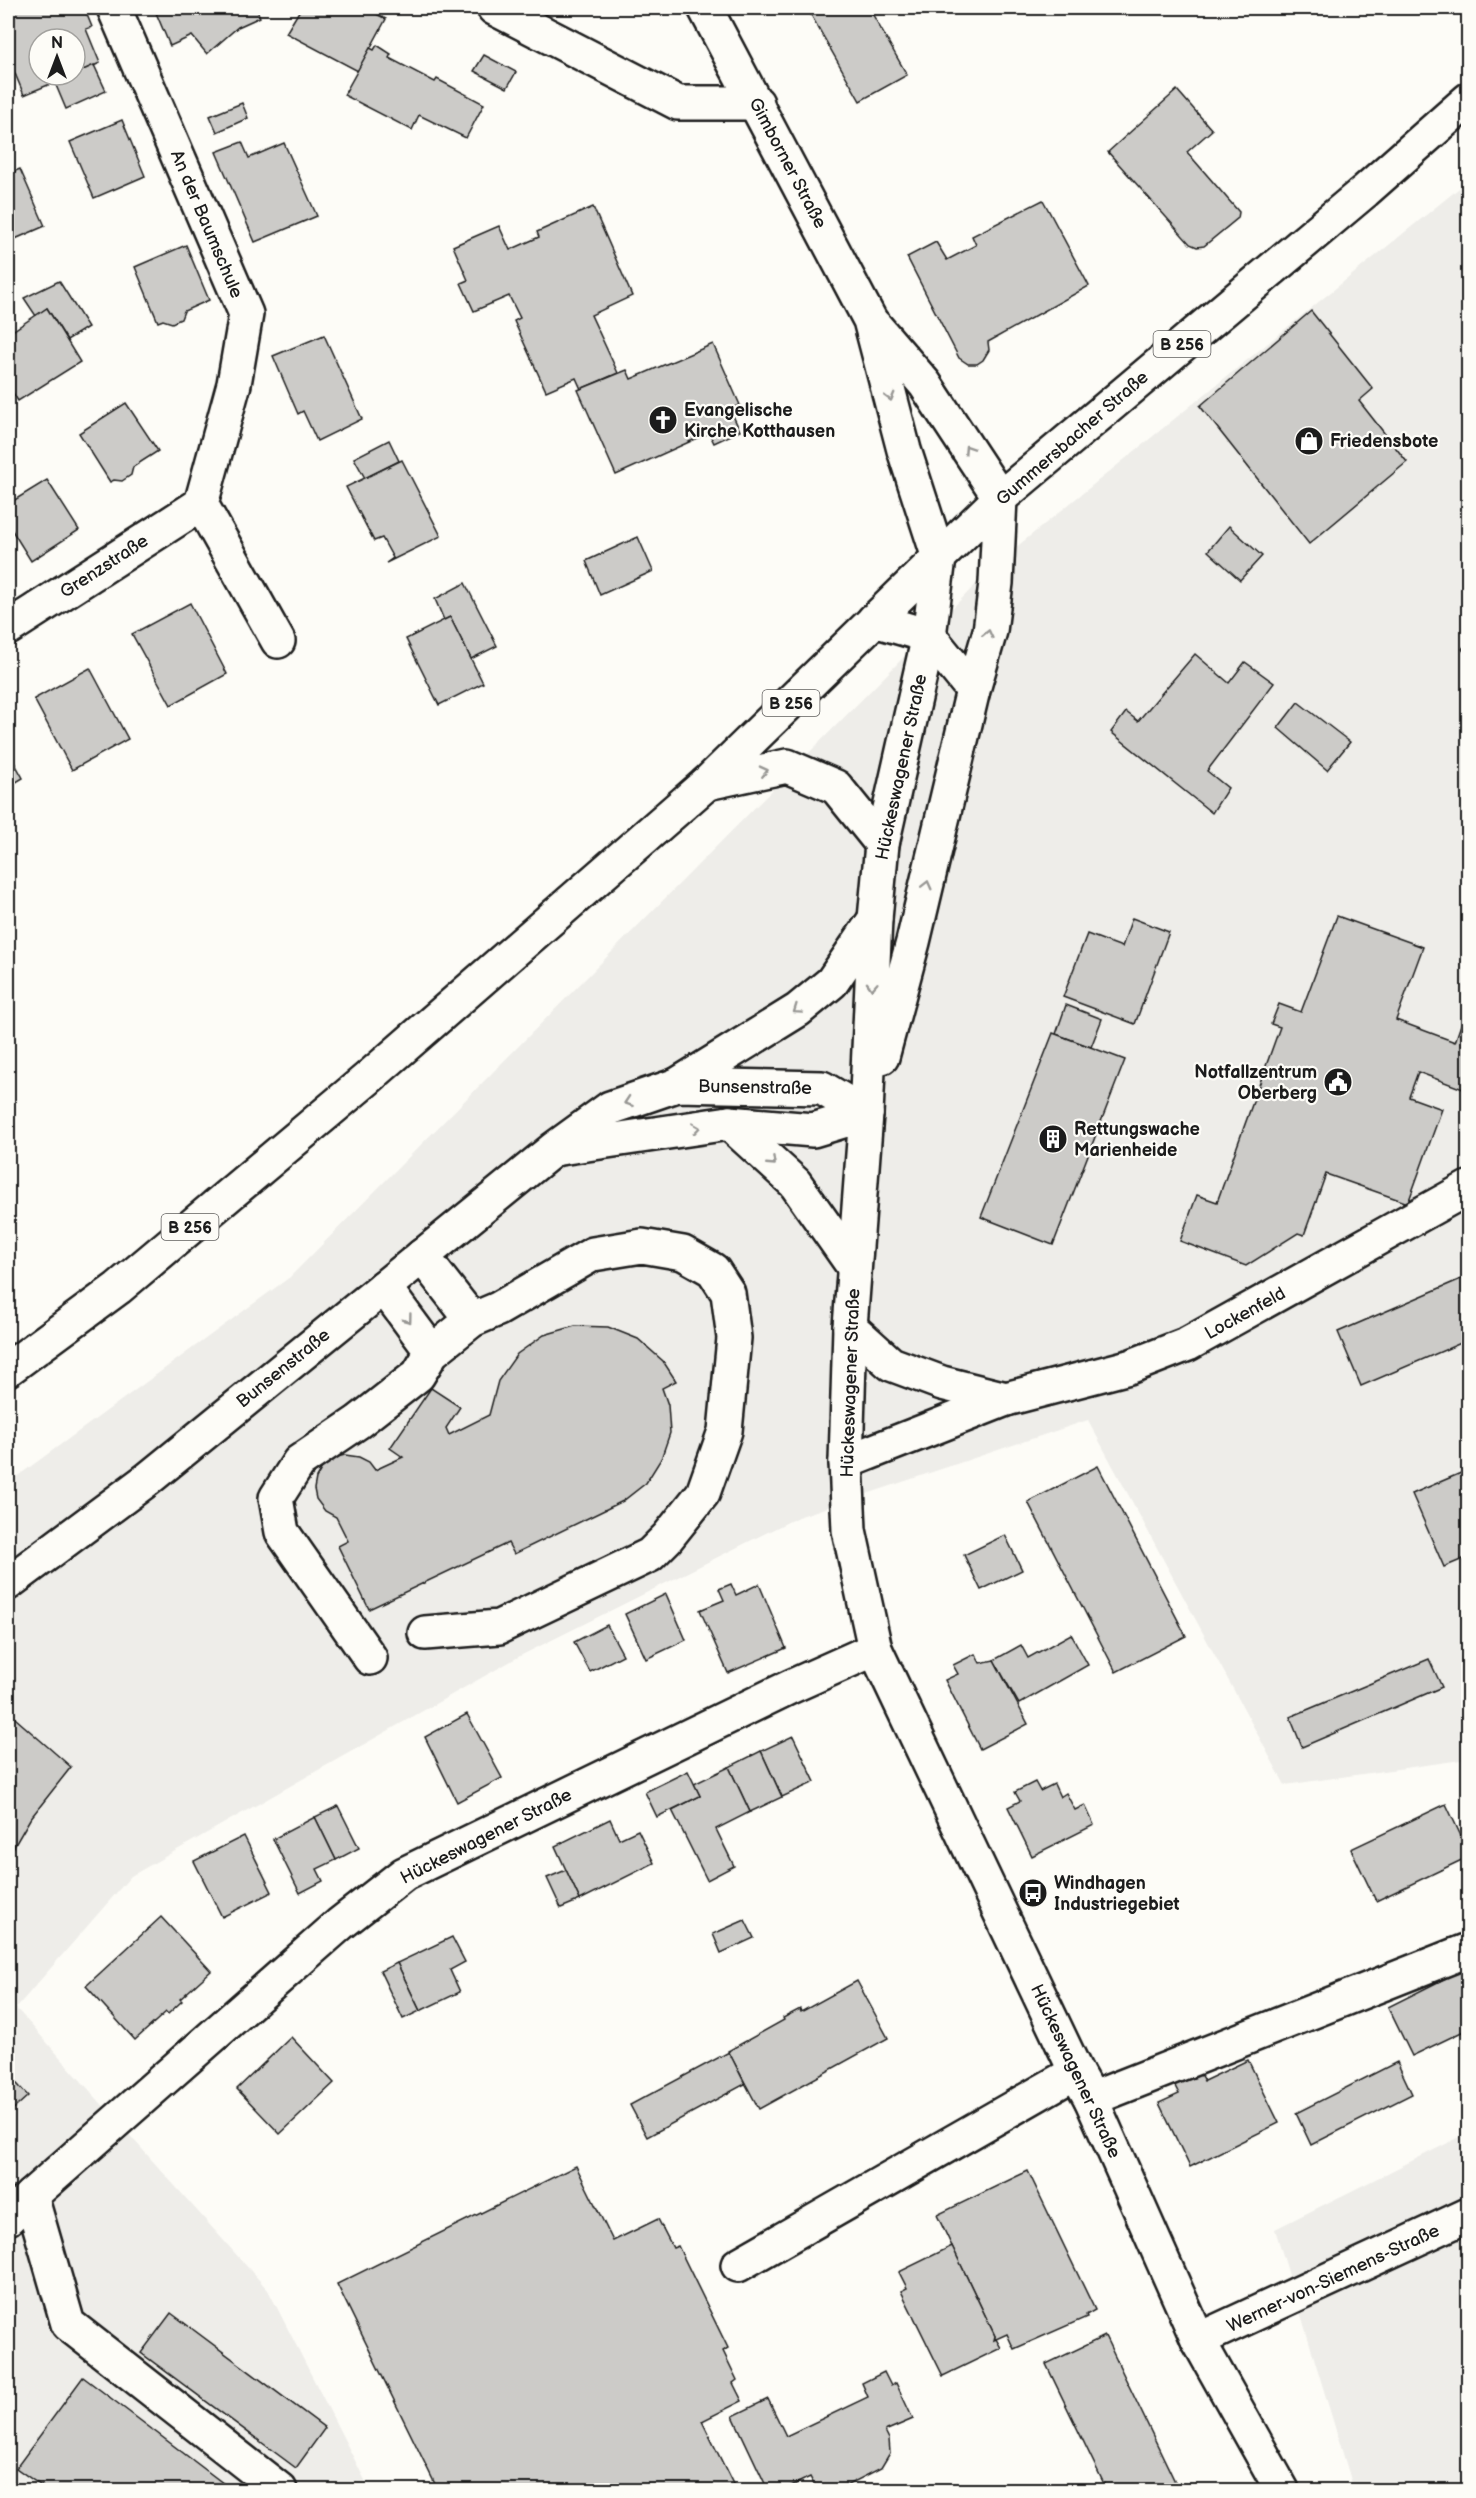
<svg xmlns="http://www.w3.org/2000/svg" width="1476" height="2498" font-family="'Balsamiq Sans',sans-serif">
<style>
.built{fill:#eeede9}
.building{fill:#cccbc8;stroke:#1c1c1c;stroke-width:1.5}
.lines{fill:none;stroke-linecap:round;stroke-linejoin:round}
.minor-casing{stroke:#1c1c1c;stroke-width:38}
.major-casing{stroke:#1c1c1c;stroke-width:38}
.minor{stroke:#fdfcf7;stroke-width:33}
.major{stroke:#fdfcf7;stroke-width:33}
.oneway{stroke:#989794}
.labels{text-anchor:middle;stroke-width:4.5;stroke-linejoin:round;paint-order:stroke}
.shield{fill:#fdfcf7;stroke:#605f5e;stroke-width:1.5}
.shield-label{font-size:16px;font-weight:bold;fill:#1c1c1c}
.street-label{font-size:18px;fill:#1c1c1c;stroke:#fdfcf7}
.poi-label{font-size:18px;font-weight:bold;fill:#1c1c1c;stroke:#fdfcf7;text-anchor:start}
</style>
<rect width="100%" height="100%" fill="#fdfcf7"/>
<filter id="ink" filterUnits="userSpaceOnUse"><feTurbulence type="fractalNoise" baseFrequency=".0167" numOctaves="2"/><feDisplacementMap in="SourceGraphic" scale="12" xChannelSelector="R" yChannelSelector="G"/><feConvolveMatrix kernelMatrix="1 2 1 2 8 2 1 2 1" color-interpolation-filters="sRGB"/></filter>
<g filter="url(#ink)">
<g class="built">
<polygon points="1468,181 1468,1759 1285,1785 1088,1420 798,1517 520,1656 131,1876 16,2008 268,2290 370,2490 8,2490 8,1483 290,1277 999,561"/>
<polygon points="1468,2133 1468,2490 1354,2490 1275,2229"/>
</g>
<g class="building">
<polygon points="8,8 77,8 79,12 85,10 92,27 86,29 100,63 75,74 75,39 39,39 39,75 72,75 24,95 8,57"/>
<polygon points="154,8 256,8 260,17 238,27 207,54 192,36 170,46"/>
<polygon points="301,8 365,8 386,19 358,71 286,33"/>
<polygon points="820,8 869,8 907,75 860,101 810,13"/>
<polygon points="377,45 391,54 389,58 435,82 437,79 484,104 466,138 419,115 412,130 344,95 370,48 374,50"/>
<polygon points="484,55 516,72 507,88 474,71"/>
<polygon points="94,65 106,91 66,109 55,83"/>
<polygon points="1177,90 1212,130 1187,152 1239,212 1238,218 1204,246 1197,247 1190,244 1108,152"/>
<polygon points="242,103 248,118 217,132 210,116"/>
<polygon points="122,120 145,176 94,198 70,142"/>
<polygon points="242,142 249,158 284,143 317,216 255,242 216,152"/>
<polygon points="20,169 45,226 8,242 8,174"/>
<polygon points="1043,200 1089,286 988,342 989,350 983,360 977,364 968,364 959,358 907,257 936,242 947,260 976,245 972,236"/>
<polygon points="593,207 632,296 591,315 618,373 581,389 576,378 546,391 514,321 520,318 509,296 474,311 461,283 468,280 453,246 499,226 510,250 539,237 537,232"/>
<polygon points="186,245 209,300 184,311 181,319 172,323 163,320 158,322 135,267"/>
<polygon points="59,281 88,327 67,340 47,308 36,316 24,298"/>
<polygon points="47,308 80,362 18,401 8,385 8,334"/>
<polygon points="1311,311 1373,389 1359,401 1407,462 1309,544 1200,406"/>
<polygon points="324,335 362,419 317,441 303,411 298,414 273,356"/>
<polygon points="713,344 740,405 730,409 740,431 714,443 709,433 616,475 578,390 627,370 631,379"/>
<polygon points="126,403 158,451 133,467 131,475 122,481 114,480 110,482 79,433"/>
<polygon points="389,440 399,461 365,478 354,458"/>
<polygon points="402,460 441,536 386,563 393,558 382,538 374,541 346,487"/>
<polygon points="47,480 79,530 31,561 8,524 8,504"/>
<polygon points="1229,526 1262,556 1240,580 1208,551"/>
<polygon points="638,537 653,571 600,595 586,561"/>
<polygon points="465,583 497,646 471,659 450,617 444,620 435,599"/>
<polygon points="190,603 227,674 171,705 132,634"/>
<polygon points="450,617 483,683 439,705 406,639"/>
<polygon points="1468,642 1468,656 1462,649"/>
<polygon points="1195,654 1229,683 1245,662 1274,683 1207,771 1228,788 1212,813 1111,732 1126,712 1138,721"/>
<polygon points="90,668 128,739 72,770 34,699"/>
<polygon points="1298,702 1350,742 1327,770 1278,728"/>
<polygon points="8,751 23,778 8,787"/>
<polygon points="1337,916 1423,947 1396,1020 1455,1042 1468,1004 1468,1091 1418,1072 1409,1097 1442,1109 1408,1203 1326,1174 1304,1235 1298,1233 1246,1266 1180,1241 1197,1195 1217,1202 1280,1027 1271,1024 1279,1004 1301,1012"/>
<polygon points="1132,918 1169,932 1135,1024 1063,997 1087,934 1122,947"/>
<polygon points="1066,1005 1102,1019 1091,1047 1056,1034"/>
<polygon points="1053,1033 1125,1060 1053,1245 981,1217"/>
<polygon points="1468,1276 1468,1340 1361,1386 1338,1332"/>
<polygon points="575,1326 608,1327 638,1339 663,1361 676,1381 662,1388 668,1405 670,1433 661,1459 646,1483 623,1501 514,1554 508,1543 369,1609 338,1546 348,1541 336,1517 325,1511 316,1499 314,1489 316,1478 323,1466 333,1458 345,1455 359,1457 369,1462 375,1470 403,1457 390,1448 431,1388 460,1407 446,1428 449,1435 489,1415 498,1381 517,1354 544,1335"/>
<polygon points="1098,1466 1186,1636 1116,1672 1028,1502"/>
<polygon points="1468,1470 1468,1557 1444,1567 1412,1494"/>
<polygon points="1005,1535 1022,1570 981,1590 964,1555"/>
<polygon points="731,1584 736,1595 759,1584 786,1648 728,1673 700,1610 724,1600 719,1589"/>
<polygon points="666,1594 686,1640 646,1659 625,1614"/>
<polygon points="607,1625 623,1655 590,1672 574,1642"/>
<polygon points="1071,1634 1088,1665 1019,1704 994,1660 1021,1645 1028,1658"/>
<polygon points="975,1654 980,1663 994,1660 1028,1724 980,1749 945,1680 958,1674 953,1665"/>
<polygon points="1429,1659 1442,1687 1302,1747 1290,1717"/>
<polygon points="8,1712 71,1767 30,1819 8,1857"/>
<polygon points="467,1714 502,1778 457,1802 425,1737"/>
<polygon points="793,1736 815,1782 782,1797 761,1751"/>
<polygon points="761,1751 782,1797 750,1812 729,1767"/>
<polygon points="729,1767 750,1812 716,1829 734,1866 707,1880 672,1810 700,1796 694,1784"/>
<polygon points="688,1771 700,1796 657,1817 645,1792"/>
<polygon points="1035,1782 1040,1791 1054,1784 1060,1797 1066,1793 1075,1810 1085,1805 1094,1825 1032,1856 1008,1807 1020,1801 1015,1792"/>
<polygon points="1446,1804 1468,1851 1468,1857 1376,1901 1351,1849"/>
<polygon points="338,1806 359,1848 336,1860 315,1817"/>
<polygon points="315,1817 336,1860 317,1869 323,1881 300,1893 273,1839"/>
<polygon points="610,1819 619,1839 638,1830 654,1863 580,1900 555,1846"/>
<polygon points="244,1836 272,1892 222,1917 194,1861"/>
<polygon points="566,1870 580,1900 561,1908 547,1878"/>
<polygon points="161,1917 211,1971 180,1999 182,2001 168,2014 166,2012 135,2040 86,1986"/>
<polygon points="745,1920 754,1938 721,1953 713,1934"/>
<polygon points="452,1937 465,1962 450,1970 460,1992 420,2011 397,1963"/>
<polygon points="397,1963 420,2011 403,2019 380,1971"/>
<polygon points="1468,1967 1468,2029 1412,2056 1388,2007"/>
<polygon points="857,1981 888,2038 759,2109 728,2051 784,2020 783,2018 800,2009 801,2012"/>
<polygon points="291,2037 334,2083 280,2134 237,2089"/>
<polygon points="729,2052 745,2084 647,2137 630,2105"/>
<polygon points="1248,2060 1279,2123 1190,2167 1159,2103 1179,2094 1174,2084 1199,2072 1204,2081"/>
<polygon points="1397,2062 1412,2094 1311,2145 1296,2113"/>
<polygon points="8,2074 28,2096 8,2114"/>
<polygon points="576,2166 613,2241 658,2219 673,2248 678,2246 728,2348 723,2351 737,2380 733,2383 742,2401 702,2421 736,2490 438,2490 337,2284"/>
<polygon points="1028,2171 1095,2310 1086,2315 1087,2317 1014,2349 1007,2334 994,2340 995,2336 937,2215"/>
<polygon points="952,2246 995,2336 994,2340 996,2339 1001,2348 943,2376 901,2291 907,2288 899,2272"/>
<polygon points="171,2313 325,2428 296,2468 141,2353"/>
<polygon points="1105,2336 1179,2490 1107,2490 1046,2364"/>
<polygon points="884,2372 891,2386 896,2383 913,2419 885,2431 889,2439 890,2453 881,2468 838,2490 817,2490 810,2477 783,2490 768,2490 733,2416 768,2399 786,2436 868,2397 862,2383"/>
<polygon points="83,2377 232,2490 47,2490 16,2468"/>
</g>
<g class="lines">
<g class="minor-casing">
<g id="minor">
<polyline points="114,8 246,314 234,384 201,504 278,641"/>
<polyline points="494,8 678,103 757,103"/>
<polyline points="705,8 870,320 904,450 939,558 929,636 882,844 875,919 866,1114 850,1327 846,1462 849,1530 875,1649 1076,2072 1091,2099 1198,2340 1282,2490"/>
<polyline points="875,326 925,384 1000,498 996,583 990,631 973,690 913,942 882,1057"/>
<polyline points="874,620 929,636 973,690"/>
<polyline points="8,628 201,504"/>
<polyline points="707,783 787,766 836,787 882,844"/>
<polyline points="677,1085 798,1010 832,982 875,919"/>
<polyline points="729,1123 795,1183 854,1267"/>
<polyline points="560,1148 729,1123 813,1130 866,1114"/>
<polyline points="422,1256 472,1320"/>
<polyline points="384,1287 432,1352"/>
<polyline points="850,1327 891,1364 942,1383 1006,1399"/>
<polyline points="846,1462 1006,1399 1129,1367 1188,1344 1468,1188"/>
<polyline points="8,1583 148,1479 555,1148 610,1108 677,1085 822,1088 866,1114"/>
<polyline points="370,1658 282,1532 276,1498 299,1462 358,1422 418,1375 432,1352 472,1320 498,1309 593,1254 642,1246 683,1253 713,1270 728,1293 734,1338 725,1431 703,1493 667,1538 650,1555 499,1627 425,1633"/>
<polyline points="1091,2099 1468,1950"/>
<polyline points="8,2218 31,2196"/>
<polyline points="738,2265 1076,2072"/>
<polyline points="1198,2340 1468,2215"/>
<polyline points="280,2490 68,2324 31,2196 340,1924 404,1874 790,1687 875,1649"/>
</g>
</g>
<g class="major-casing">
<polyline id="major" points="8,1369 118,1288 367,1079 707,783 1000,498 1365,191 1468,100"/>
</g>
<use href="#minor" class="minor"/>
<use href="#major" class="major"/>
</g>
<defs><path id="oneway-chevron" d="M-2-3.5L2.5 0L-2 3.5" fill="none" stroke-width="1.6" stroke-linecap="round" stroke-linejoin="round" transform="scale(1.5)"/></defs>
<g class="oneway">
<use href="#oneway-chevron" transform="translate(890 397) rotate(75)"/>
<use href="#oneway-chevron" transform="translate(968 449) rotate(-123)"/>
<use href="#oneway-chevron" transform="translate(988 634) rotate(-77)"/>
<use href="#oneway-chevron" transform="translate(764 771) rotate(-13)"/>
<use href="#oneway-chevron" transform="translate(927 885) rotate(-76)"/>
<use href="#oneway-chevron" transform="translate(872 986) rotate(93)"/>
<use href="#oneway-chevron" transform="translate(797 1010) rotate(145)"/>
<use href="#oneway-chevron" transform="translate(628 1102) rotate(161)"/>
<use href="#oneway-chevron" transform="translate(696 1128) rotate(-8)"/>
<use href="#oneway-chevron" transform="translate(772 1162) rotate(43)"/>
<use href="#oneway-chevron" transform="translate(408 1319) rotate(53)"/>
</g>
</g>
<defs>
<g id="church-disc" transform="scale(1.5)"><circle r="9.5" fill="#1c1c1c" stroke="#fdfcf7"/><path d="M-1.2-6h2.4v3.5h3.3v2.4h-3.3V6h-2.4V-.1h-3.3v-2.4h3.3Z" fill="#fff"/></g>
<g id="shop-disc" transform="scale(1.5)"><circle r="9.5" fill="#1c1c1c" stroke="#fdfcf7"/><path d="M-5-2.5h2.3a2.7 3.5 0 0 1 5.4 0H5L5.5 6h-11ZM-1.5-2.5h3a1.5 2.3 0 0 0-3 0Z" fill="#fff"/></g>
<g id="civic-disc" transform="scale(1.5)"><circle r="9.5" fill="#1c1c1c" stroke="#fdfcf7"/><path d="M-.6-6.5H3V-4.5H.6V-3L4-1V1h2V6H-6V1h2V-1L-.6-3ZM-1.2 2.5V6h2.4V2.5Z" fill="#fff"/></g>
<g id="building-disc" transform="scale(1.5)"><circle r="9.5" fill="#1c1c1c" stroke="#fdfcf7"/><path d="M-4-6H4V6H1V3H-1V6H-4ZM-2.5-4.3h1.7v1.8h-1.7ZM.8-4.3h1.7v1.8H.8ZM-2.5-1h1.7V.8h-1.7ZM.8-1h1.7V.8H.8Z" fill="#fff"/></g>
<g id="bus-disc" transform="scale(1.5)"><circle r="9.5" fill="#1c1c1c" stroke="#fdfcf7"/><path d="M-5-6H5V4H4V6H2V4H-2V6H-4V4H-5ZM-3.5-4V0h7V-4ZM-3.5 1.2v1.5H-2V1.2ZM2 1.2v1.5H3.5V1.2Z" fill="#fff"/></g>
</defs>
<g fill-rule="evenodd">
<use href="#church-disc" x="663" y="420"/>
<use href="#shop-disc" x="1309" y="441"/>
<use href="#civic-disc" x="1338" y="1082"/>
<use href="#building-disc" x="1053" y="1139"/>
<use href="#bus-disc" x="1033" y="1893"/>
</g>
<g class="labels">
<g class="shield">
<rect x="1153.5" y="331" width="57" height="26" rx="4.5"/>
<rect x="762.5" y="690" width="57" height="26" rx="4.5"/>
<rect x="161.5" y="1214" width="57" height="26" rx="4.5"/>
</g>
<g class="shield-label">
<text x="1182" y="350">B 256</text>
<text x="791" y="709">B 256</text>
<text x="190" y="1233">B 256</text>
</g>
<g class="street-label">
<text transform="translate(788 163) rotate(62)" y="6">Gimborner Straße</text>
<text transform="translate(207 224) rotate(67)" y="6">An der Baumschule</text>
<text transform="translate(1072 438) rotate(-41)" y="6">Gummersbacher Straße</text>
<text transform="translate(104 566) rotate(-33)" y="6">Grenzstraße</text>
<text transform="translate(901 767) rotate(-78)" y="6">Hückeswagener Straße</text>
<text transform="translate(755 1087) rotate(1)" y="6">Bunsenstraße</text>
<text transform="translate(1245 1313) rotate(-29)" y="6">Lockenfeld</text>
<text transform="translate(283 1368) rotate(-39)" y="6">Bunsenstraße</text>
<text transform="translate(850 1383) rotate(-88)" y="6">Hückeswagener Straße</text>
<text transform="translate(486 1836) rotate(-27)" y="6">Hückeswagener Straße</text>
<text transform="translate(1076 2071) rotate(65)" y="6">Hückeswagener Straße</text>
<text transform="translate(1333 2278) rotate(-25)" y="6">Werner-von-Siemens-Straße</text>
</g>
<g class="poi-label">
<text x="684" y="416">Evangelische<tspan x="684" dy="21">Kirche Kotthausen</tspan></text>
<text x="1330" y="447">Friedensbote</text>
<text x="1317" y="1078" text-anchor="end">Notfallzentrum<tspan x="1317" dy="21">Oberberg</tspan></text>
<text x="1074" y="1135">Rettungswache<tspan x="1074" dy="21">Marienheide</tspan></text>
<text x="1054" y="1889">Windhagen<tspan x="1054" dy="21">Industriegebiet</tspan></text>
</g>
</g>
<rect width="1476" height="2498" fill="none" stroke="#fdfcf7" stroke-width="30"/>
<rect x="15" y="15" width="1446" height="2468" fill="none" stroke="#1c1c1c" stroke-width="2" filter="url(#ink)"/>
<g transform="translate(57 57)"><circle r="28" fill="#fdfcf7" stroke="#a3a29f" stroke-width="1.5"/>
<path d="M0-4.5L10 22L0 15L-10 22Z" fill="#1c1c1c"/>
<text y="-9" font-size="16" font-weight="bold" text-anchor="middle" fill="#1c1c1c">N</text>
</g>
</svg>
